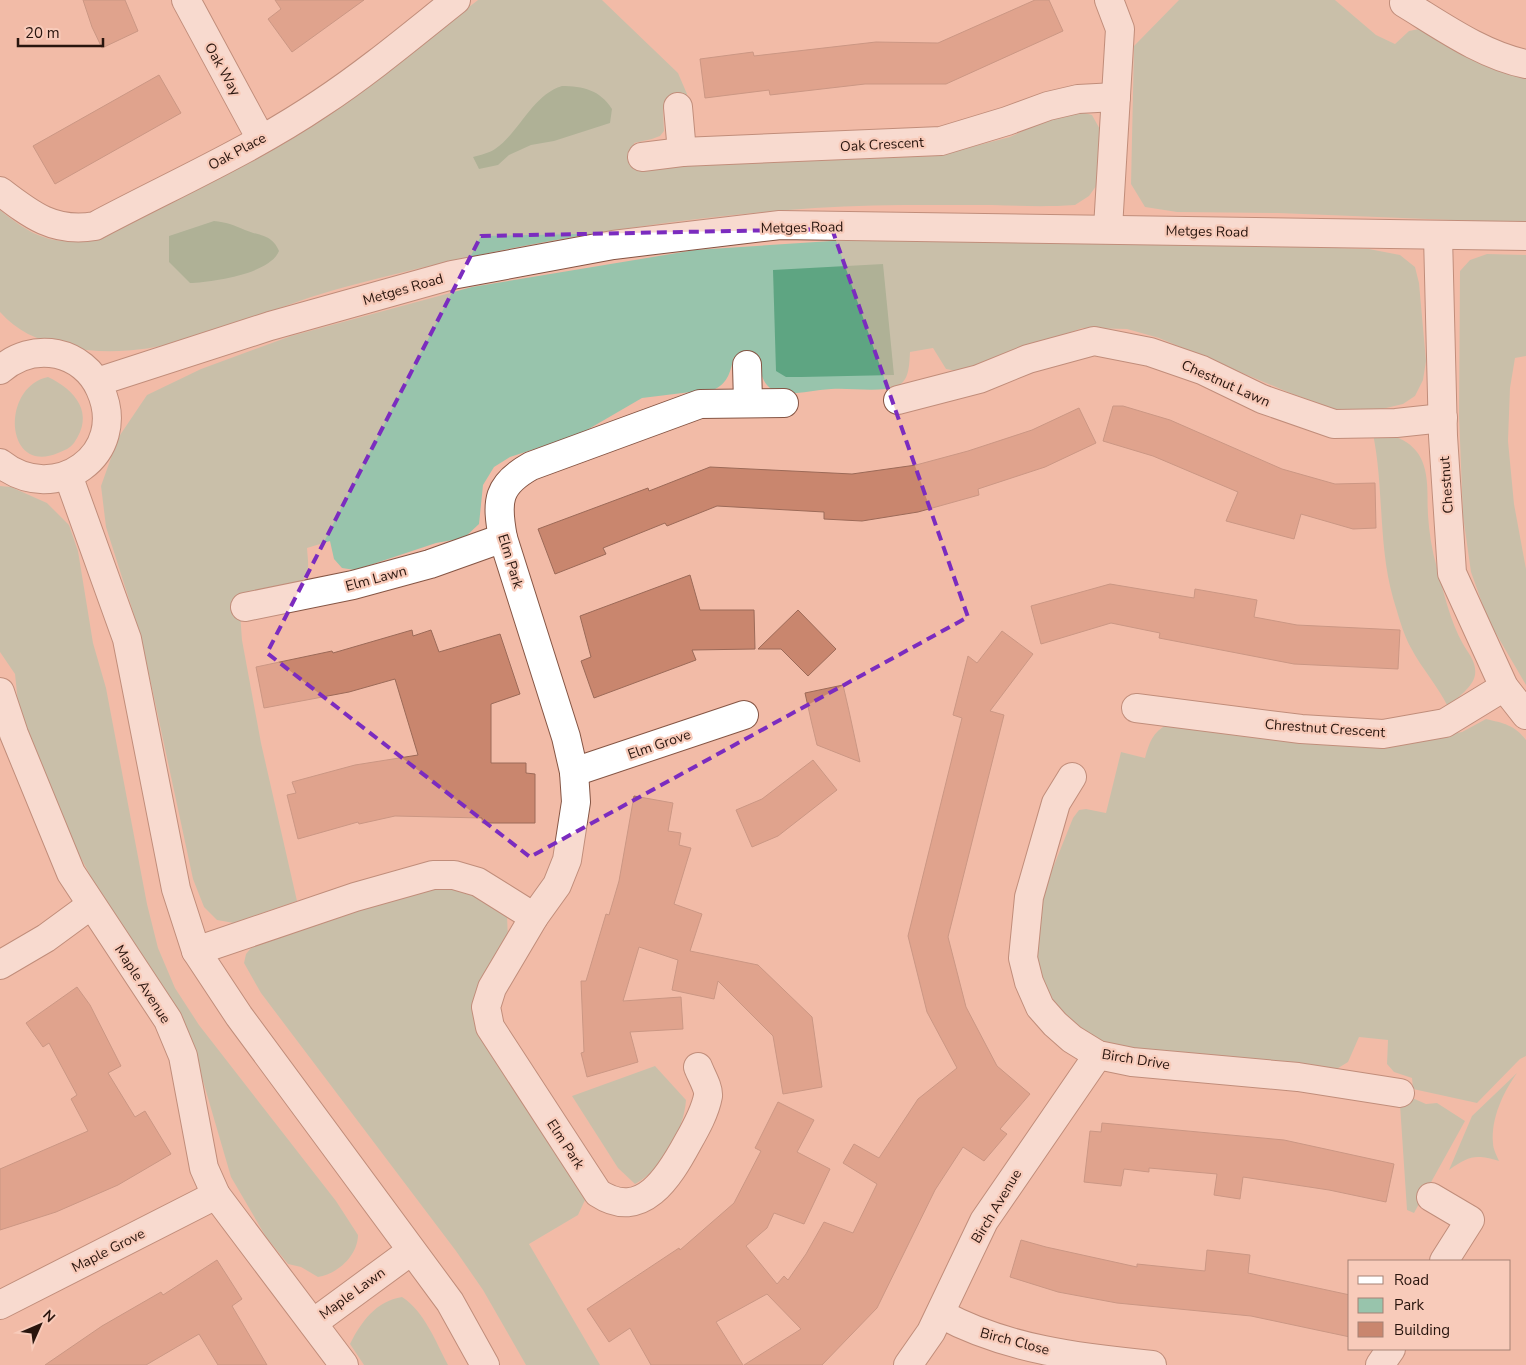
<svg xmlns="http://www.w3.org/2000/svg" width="1526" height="1365" font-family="'Nunito Sans',sans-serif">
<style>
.green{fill:#98c4ac}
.forest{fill:#5ea582}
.building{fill:#c9866e;stroke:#9c6a58}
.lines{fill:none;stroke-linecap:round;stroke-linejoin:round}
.minor-casing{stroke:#855544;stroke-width:30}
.minor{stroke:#fff;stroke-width:28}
.marked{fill:none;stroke:#7b2cbf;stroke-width:4;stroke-dasharray:10 6;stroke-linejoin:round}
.labels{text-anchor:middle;stroke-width:4.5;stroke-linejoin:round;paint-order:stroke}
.street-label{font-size:14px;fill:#29150e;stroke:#f8cbba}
</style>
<rect width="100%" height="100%" fill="#f2bba7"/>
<g class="green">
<path d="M478,0H602L678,73L687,94L685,107L663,109L664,131L660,136L652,139L634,143L636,168L936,156L1010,137L1040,123L1077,111L1092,115L1102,133L1099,182L1089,196L1075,205C1048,207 1020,206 992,205C933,205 874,204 815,208C655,219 499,246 345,287C249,312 163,369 62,346C37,340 17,331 0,312V210C31,235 48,244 88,241L293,135L356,95Z"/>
<polygon points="1179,0 1335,0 1376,35 1395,44 1409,31 1424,28 1526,75 1526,223 1278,213 1177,212 1145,207 1131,184 1134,46"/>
<path d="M862,239L1142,242L1369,249L1400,255L1415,267L1419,283L1426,361L1423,380L1415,396L1403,404L1382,409L1340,411L1290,393L1159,338L1127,329L1082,328L1001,359L957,371L946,369L933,348L910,352C909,371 909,387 886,389C867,391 849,388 831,389C797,391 761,408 759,358L734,357C730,371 729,382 715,389L642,398L580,434L510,457L494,467L483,485L479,524L464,538L436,543L355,570L342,568L334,559L330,541L307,548C308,562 311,574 300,583L235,596L240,613L242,640L261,743L297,901L234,923L217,920L204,907L193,879L141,637L106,527L101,486L118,438L147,395L201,369L291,336L472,287L695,250Z"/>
<polygon points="1487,254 1526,255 1526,356 1515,358 1510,388 1508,441 1514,504 1526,569 1526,685 1488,620 1471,572 1463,516 1459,416 1460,271 1470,260"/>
<path d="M48,377C76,390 95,414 74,443C69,449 65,450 58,453C5,476 0,387 48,377Z"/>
<path d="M1373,434C1392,435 1405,437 1417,452C1430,469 1427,494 1428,515C1429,532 1432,551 1437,568C1444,593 1450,621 1463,644C1468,653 1477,662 1475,675C1473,687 1457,698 1448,707C1438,686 1422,669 1411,648C1403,634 1398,614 1393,598C1378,544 1384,488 1373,434Z"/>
<path d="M0,486L11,487L47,503L69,525L78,551L93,643L106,688L147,904L158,948L175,988L199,1025L336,1201L358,1235C358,1255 338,1274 318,1277L301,1267L288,1264L266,1237L231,1177L196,1057L108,909L74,845L19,713L15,674L0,652Z"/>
<path d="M1486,719C1503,723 1515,725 1526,740V1056L1520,1059L1477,1103L1413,1089L1412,1078L1394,1072L1387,1064L1388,1040L1359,1037L1348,1062L1335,1070L1118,1049L1093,1039L1065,1020L1037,972L1035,950L1038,905L1073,818L1079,810L1086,809L1106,813L1121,752L1145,758C1150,740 1154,730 1171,723L1416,740L1462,732Z"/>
<path d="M434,887C470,887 479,897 507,916L508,938L481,983L548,1138L585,1200L578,1215L529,1244L600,1365H526L483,1290L456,1251L261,993L244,963L246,954L251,948L279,935L331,916Z"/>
<path d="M655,1066L686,1100C684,1130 662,1170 635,1184L618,1168L572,1096Z"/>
<path d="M1517,1073C1503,1093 1491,1118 1493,1143C1493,1149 1497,1156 1499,1161C1475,1154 1469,1156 1449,1170L1472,1116Z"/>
<polygon points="1410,1097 1426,1104 1437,1103 1465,1121 1414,1213 1407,1210 1400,1105"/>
<path d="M402,1297C424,1311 436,1342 448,1365H364L350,1344C361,1322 376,1301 402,1297Z"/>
</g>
<g class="forest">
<path d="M562,86C583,86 600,90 612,109L610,123L554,141L531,145L509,155L498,165L479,169L473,157C480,155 489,153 495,149C520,132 532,95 562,86Z"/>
<path d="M214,221C226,222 234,225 245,230C259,236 272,234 279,251C270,274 212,282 190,283L169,262V236Z"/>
<polygon points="883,264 894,375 801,377 786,377 776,371 773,270"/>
</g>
<g class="building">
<polygon points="83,0 125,0 138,31 102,48 92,27"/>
<polygon points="275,0 364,0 292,52 268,19 281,9"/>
<polygon points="1035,0 1049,0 1063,31 946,84 865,84 770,95 769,90 705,98 700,59 753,52 754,56 876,42 938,43"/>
<polygon points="159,75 181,113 55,184 33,146"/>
<polygon points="1113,406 1123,406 1170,420 1282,469 1335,484 1375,483 1376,528 1353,529 1301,514 1294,539 1226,521 1238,492 1153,456 1103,441"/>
<polygon points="1079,408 1096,443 1045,467 978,489 979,495 918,512 862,521 824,519 824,512 717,506 667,526 665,523 603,548 606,554 555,574 538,529 648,488 649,491 710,467 852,474 916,465 968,451 1032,430"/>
<polygon points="690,575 700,610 754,610 755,649 692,650 696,660 594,698 581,661 591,657 580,616"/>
<polygon points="1110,584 1194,598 1195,589 1257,600 1254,617 1297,625 1400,630 1398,669 1294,664 1159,638 1160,633 1111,623 1041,644 1031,606"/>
<polygon points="798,610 836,649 808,676 781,649 758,649"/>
<polygon points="412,630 413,636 431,630 439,652 500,634 520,694 491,704 491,763 526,763 526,773 535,774 535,823 482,823 482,818 395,816 359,824 358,822 298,839 287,795 296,793 292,782 355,765 418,755 395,679 349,692 264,708 256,667 332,651 333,653"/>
<polygon points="1002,631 1033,654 990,711 1004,715 948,937 966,1007 977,1028 997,1066 1030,1094 1000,1129 1007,1134 984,1161 963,1147 935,1190 877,1308 822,1365 744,1365 801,1329 767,1294 716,1322 743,1365 651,1365 630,1328 609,1342 587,1309 679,1248 680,1250 734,1203 761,1151 755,1148 778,1102 814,1120 797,1152 830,1169 804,1224 774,1213 767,1228 746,1246 777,1284 784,1276 788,1280 806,1254 824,1222 853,1233 877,1184 843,1163 854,1144 879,1158 918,1099 957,1068 927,1012 908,936 962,718 953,715 968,656 977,663"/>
<polygon points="843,685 849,711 860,762 817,745 811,720 805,693"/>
<polygon points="813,760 837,790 778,836 752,847 736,810 762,799"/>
<polygon points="634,796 673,803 668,831 681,833 679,845 691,848 674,904 702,914 690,951 758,965 812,1017 822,1087 783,1094 773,1036 718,981 714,999 672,990 678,960 639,947 623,1001 681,997 683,1029 630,1032 638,1062 587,1077 581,1053 584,1052 581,981 586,981 606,914 609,915 619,881"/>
<polygon points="77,987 90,1005 121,1066 108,1073 135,1117 145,1111 171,1154 118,1185 56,1212 0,1230 0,1169 88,1131 71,1099 77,1095 49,1043 43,1047 26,1023"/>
<polygon points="1102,1123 1284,1140 1394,1164 1386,1202 1329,1190 1243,1177 1240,1199 1214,1195 1217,1174 1149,1168 1149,1172 1124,1169 1121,1186 1084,1182 1090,1131 1101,1132"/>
<polygon points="1021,1240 1046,1247 1137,1267 1137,1264 1205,1271 1207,1250 1250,1255 1248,1273 1350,1295 1350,1337 1251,1316 1117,1303 1058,1292 1010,1277"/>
<polygon points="217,1260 242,1299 232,1306 267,1365 218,1365 199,1334 146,1365 45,1365 102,1326 161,1292 163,1295"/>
</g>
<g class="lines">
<g class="minor-casing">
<g id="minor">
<polyline points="186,0 261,139"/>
<path d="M1404,3C1442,26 1482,55 1526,64"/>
<polyline points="678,107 682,152"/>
<polyline points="642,157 682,152 941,141 1007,121 1048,106 1078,99 1116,97"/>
<path d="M0,191C31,215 54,233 95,226C170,186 250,151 321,103C368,72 412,35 456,0"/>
<polyline points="1108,228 1120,29 1109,0"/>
<polyline points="1438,236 1443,436 1452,573 1504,687 1526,715"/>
<polyline points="747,365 748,402"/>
<path d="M0,370C16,356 36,350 57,354C76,358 92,371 100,389C130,454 55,507 0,463"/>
<polyline points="97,382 270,326 452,275 613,245 780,225 1526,236"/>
<polyline points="898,400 979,379 1028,359 1094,341 1150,352 1202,370 1262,399 1334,424 1396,423 1443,418"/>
<polyline points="68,475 127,639 176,889 196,951 239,1016 450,1302 485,1365"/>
<polyline points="245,607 353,585 430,564 503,538"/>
<polyline points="0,692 14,734 71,873 168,1020 183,1056 204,1168 216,1195 344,1365"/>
<polyline points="1136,708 1301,729 1383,734 1445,723 1504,687"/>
<polyline points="574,772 744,715"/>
<polyline points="1072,777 1056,803 1029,897 1023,958 1029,982 1040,1007 1055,1024 1072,1039 1098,1055 1132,1062 1298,1077 1400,1093"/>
<polyline points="196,951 355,897 433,875 454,875 478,882 534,917"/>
<polyline points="0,965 46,938 91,905"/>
<path d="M698,1067C701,1075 709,1088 708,1096C705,1112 696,1128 688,1142C669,1177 642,1222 598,1193L490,1027L486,1007L492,988L534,917L557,885L567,860L576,802L574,772L566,737L503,538C496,501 497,485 531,466L700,404L784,403"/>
<polyline points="1431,1197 1470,1220 1444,1261"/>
<polyline points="0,1305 216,1195"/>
<path d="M941,1314C1005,1349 1080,1358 1152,1365"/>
<polyline points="313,1323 411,1251"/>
<polyline points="908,1365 931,1332 984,1221 1098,1055"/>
<polyline points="1380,1365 1391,1349"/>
</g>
</g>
<use href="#minor" class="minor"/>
</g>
<path d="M0 0H1526V1365H0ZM832,229L968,617L530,857L267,653L481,236Z" fill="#f2bba7" fill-opacity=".55" fill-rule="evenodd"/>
<path class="marked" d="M832,229L968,617L530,857L267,653L481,236Z"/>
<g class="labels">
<g class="street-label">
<text transform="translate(223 69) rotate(61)" y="5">Oak Way</text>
<text transform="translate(882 144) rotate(-3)" y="5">Oak Crescent</text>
<text transform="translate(237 151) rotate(-28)" y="5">Oak Place</text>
<text transform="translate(802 227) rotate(-1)" y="5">Metges Road</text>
<text transform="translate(1207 231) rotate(1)" y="5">Metges Road</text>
<text transform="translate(403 289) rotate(-16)" y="5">Metges Road</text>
<text transform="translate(1226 383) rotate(24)" y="5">Chestnut Lawn</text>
<text transform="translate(1446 485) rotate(-94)" y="5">Chestnut</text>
<text transform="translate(511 561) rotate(73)" y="5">Elm Park</text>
<text transform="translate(376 578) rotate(-15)" y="5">Elm Lawn</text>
<text transform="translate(1325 728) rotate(4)" y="5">Chrestnut Crescent</text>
<text transform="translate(659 744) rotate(-19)" y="5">Elm Grove</text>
<text transform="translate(143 984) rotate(57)" y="5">Maple Avenue</text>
<text transform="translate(1136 1059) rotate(9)" y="5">Birch Drive</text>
<text transform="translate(566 1144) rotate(57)" y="5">Elm Park</text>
<text transform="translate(996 1206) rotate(-59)" y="5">Birch Avenue</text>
<text transform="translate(108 1250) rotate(-27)" y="5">Maple Grove</text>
<text transform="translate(352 1293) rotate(-36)" y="5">Maple Lawn</text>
<text transform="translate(1015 1341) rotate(15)" y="5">Birch Close</text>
</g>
</g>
<rect x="1348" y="1260" width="162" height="90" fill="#f8cbba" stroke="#a58275"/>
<rect x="1358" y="1276" width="25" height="8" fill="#ffffff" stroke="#a58275"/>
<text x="1394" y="1285" font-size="15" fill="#29150e">Road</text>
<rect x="1358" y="1298" width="25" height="15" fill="#98c4ac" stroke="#a58275"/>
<text x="1394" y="1310" font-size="15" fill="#29150e">Park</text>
<rect x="1358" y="1322" width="25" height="15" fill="#c9866e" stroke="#a58275"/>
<text x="1394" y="1335" font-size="15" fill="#29150e">Building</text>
<g transform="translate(40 1325) rotate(45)" stroke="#f8cbba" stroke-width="4" paint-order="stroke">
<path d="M0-4L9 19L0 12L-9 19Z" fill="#29150e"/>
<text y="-8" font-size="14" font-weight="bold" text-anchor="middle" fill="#29150e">N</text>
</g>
<path d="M18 38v8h85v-8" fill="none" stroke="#29150e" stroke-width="2.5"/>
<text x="25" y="38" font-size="15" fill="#29150e" stroke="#f8cbba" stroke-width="4" paint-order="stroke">20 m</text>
</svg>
